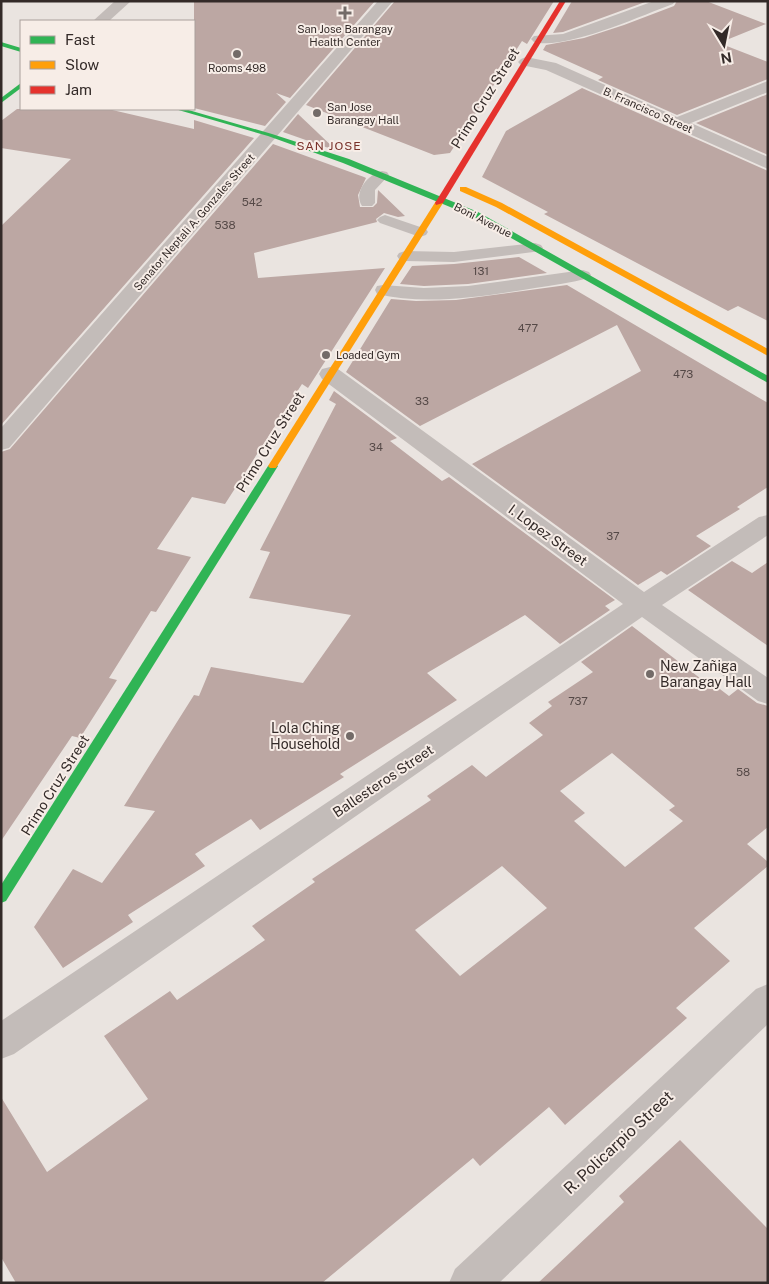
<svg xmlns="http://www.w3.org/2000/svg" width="769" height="1284" font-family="'Public Sans',sans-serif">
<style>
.building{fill:#bca7a3;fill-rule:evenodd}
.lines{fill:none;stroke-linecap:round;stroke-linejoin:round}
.lane{fill:#c3bcb9;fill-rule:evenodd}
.street{fill:#c3bcb9;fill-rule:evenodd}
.fast{fill:#30b455;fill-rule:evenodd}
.slow{fill:#ff9f0a;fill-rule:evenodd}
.jam{fill:#e5322d;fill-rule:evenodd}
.poi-dot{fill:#736b68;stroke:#f7ede7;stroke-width:2}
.labels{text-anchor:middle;stroke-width:4;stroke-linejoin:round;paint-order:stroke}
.far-poi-label{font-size:11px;fill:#332a28;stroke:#f7ede7}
.far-street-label{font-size:11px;fill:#332a28;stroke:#f7ede7}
.number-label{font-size:11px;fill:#554947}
.far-neighbourhood-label{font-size:12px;letter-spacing:1px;fill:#79312a;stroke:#f7ede7}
.street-label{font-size:14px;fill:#332a28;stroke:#f7ede7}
.poi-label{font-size:14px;fill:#332a28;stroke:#f7ede7;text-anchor:start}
.near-street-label{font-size:16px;fill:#332a28;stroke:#f7ede7}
</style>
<rect width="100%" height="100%" fill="#eae4e0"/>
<g class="building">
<polygon points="194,1 375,1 290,98 276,93 286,102 265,126 194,108"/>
<polygon points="395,1 554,1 527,44 522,41 450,153 434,155 306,105"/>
<polygon points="572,1 648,1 563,32 553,33"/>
<polygon points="677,1 706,1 766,24 719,43 768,62 768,79 677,115 598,80 603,77 543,50 546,45 584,38 624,25 674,6"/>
<polygon points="582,88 768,171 768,321 738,306 728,311 544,214 548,212 482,177 506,131"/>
<polygon points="768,94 768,155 696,123"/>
<polygon points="17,109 108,109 194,129 194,120 254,138 1,425 1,226 71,159 1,148 1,121"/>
<polygon points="298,114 337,151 283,132"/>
<polygon points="273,144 364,177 366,178 358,195 360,207 373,207 377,203 378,190 405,216 398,217 384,213 376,219 377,222 254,253 258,278 385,268 308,388 302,384 225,504 192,497 157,549 191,557 156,612 151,611 109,678 117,680 80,738 72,736 1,841 1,452 10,449"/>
<polygon points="519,257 547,273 468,284 424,286 400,284 412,266 454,264"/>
<polygon points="567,285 768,403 768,487 737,507 740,509 696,536 711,546 667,575 661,571 638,585 472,464 641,371 617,325 420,426 346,372 391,299 416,301 456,300"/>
<polygon points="334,391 397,438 390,441 442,481 449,477 615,600 605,606 610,610 560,644 525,615 427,673 457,700 340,774 344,777 260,830 251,819 195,854 205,866 128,915 133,922 63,968 34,927 73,869 102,883 155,811 124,806 194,695 199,696 211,667 303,683 351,615 249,598 270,552 260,550 336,404 329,400"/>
<polygon points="732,561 752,573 768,562 768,646 688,590"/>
<path d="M632,626L709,685L712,683L729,696L738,689L757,703L768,706V827L747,844L768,862V866L694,928L730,961L676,1008L687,1018L565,1125L549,1107L480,1166L473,1158L322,1283H16L1,1257V1097L47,1172L148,1099L104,1036L170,991L177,1000L265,940L252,926L315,882L312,879L431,800L427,796L472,765L486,777L543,735L529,723L552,706L548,702L593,672L581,662ZM612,753L675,806L669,810L683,821L625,867L574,821L585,813L560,791ZM502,866L547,908L460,976L415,930Z"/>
<polygon points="680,1140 768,1229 768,1283 538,1283 624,1202 619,1196"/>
</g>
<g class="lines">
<g class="lane">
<path d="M382,171L387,172L389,175L375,190V203L372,206H362C353,192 368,174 382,171Z"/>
<polygon points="385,215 426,229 428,232 426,235 420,237 380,223 377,220 380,217"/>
<polygon points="535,243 541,245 543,248 541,251 454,262 405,261 399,259 397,256 399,253 405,251 454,252"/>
<path d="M583,270L589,272L591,275L589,278C571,283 553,285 535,288C485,296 427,306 377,294L375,290L377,286L383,285L424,288L468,286Z"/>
</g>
<g class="street">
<polygon points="115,1 131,1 109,21 93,21"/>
<polygon points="378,1 393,1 9,448 1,450 1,428"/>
<path d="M654,1H675L673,4C640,16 566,50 534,42L531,39L534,36L563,34Z"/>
<polygon points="526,57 556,63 677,117 768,81 768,92 691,123 768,157 768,169 546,70 521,65 518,62 521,59"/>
<polygon points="330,367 338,369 644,592 759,517 768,515 768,535 662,605 768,678 768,704 758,701 642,617 14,1054 1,1059 1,1021 623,604 322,379 319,374 322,369"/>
<polygon points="768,984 768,1024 499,1283 449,1283 455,1269 756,989"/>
</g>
<g class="fast">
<polygon points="1,42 21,48 21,52 1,46"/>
<polygon points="21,83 21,88 1,103 1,98"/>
<polygon points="175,109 185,109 272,134 349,159 478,212 768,376 768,383 472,216 343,163 268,136"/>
<polygon points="273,463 278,466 6,901 1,903 1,885 268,466"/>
</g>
<g class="slow">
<polygon points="460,187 466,187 502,203 768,349 768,356 496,207 460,191"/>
<polygon points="436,201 443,203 276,468 270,468 268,466"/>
</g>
<polygon class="jam" points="560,1 566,1 443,203 436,205 435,203"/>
</g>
<g class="poi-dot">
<path d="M342.5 5.5h5v5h5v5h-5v5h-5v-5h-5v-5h5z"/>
<circle cx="237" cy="54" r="5"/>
<circle cx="317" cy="113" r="5"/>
<circle cx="326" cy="355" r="5"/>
<circle cx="650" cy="674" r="5"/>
<circle cx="350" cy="736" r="5"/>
</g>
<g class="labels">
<g class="far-poi-label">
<text x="345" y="33">San Jose Barangay<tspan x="345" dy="13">Health Center</tspan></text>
<text x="237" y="72">Rooms 498</text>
<text x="327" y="111" text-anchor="start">San Jose<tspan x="327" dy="13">Barangay Hall</tspan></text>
<text x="336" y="359" text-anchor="start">Loaded Gym</text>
</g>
<g class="far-street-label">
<text transform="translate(648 110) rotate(24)" y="4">B. Francisco Street</text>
<text transform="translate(483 220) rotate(27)" y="4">Boni Avenue</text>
<text transform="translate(194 222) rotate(-49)" y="4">Senator Neptali A. Gonzales Street</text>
</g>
<g class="number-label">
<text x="252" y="206">542</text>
<text x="225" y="229">538</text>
<text x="481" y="275">131</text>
<text x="528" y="332">477</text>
<text x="683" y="378">473</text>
<text x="422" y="405">33</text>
<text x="376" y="451">34</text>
<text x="613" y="540">37</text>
<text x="578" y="705">737</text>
<text x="743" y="776">58</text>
</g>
<g class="far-neighbourhood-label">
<text x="329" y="150">SAN JOSE</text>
</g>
<g class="street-label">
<text transform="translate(485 98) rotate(-58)" y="5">Primo Cruz Street</text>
<text transform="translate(270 442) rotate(-58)" y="5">Primo Cruz Street</text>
<text transform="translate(548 535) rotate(36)" y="5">I. Lopez Street</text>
<text transform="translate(383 781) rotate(-34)" y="5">Ballesteros Street</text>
<text transform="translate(55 785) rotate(-58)" y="5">Primo Cruz Street</text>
</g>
<g class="poi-label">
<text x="660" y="671">New Zañiga<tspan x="660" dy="16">Barangay Hall</tspan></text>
<text x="340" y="733" text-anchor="end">Lola Ching<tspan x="340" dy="16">Household</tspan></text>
</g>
<g class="near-street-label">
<text transform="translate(618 1142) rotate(-43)" y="6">R. Policarpio Street</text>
</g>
</g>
<rect width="769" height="1284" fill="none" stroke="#332a28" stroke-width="5"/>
<rect x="20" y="20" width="175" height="90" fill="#f7ede7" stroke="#a99f9b"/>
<rect x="30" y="36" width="25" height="8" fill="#30b455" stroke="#a99f9b"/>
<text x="65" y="45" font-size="15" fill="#332a28">Fast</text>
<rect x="30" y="61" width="25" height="8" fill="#ff9f0a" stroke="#a99f9b"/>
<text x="65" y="70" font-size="15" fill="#332a28">Slow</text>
<rect x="30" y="86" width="25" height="8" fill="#e5322d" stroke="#a99f9b"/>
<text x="65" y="95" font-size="15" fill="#332a28">Jam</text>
<g transform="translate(724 45) rotate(170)" stroke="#f7ede7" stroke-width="4" paint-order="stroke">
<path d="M0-4L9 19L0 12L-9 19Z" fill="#332a28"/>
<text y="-8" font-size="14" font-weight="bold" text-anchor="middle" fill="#332a28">N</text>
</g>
</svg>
